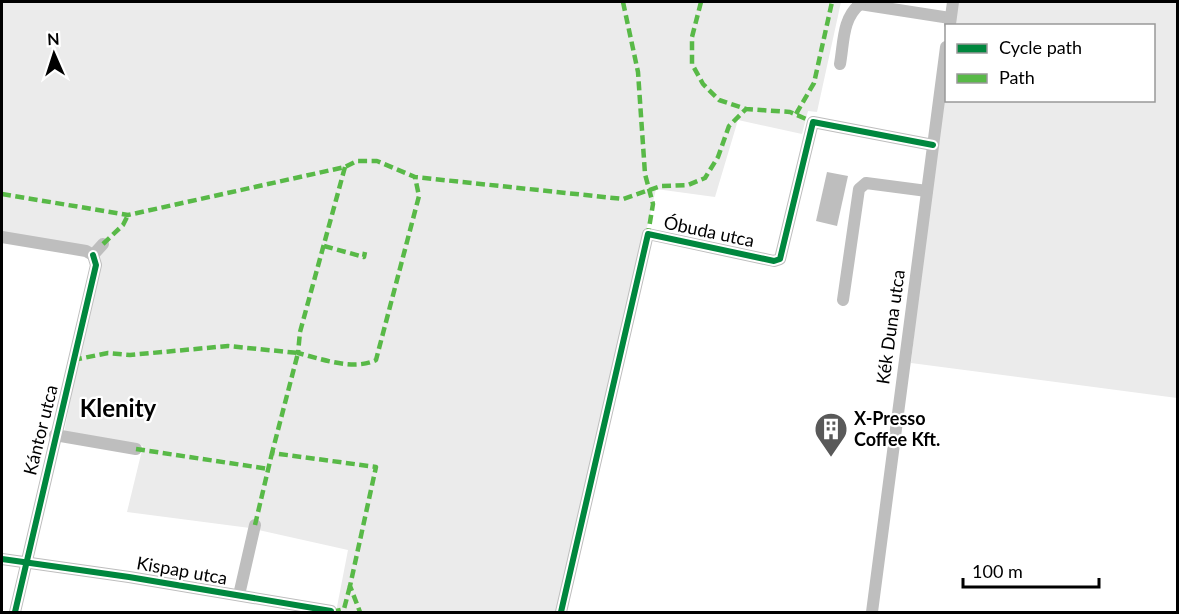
<svg xmlns="http://www.w3.org/2000/svg" width="1179" height="614" viewBox="0 0 1179 614" font-family="Lato,sans-serif">
  <style>
    .green { fill: #ebebeb; fill-rule: evenodd }
    .water { fill: #bebebe }
    .lines { fill: none; stroke-linecap: round; stroke-linejoin: round }
    .minor { stroke: #bebebe; stroke-width: 12 }
    .quiet { stroke: #58b947; stroke-width: 4.5; stroke-dasharray: 9 4.5; stroke-linecap: butt }
    .cycleway-casing { stroke: #fff; stroke-width: 10 }
    .cycleway { stroke: #00873e; stroke-width: 6 }
    .labels { text-anchor: middle; stroke-width: 4.5; stroke-linejoin: round; paint-order: stroke }
    .street-label { font-size: 18px; fill: #000; stroke: #fff }
    .poi-label { font-size: 18px; font-weight: bold; fill: #000; stroke: #fff; text-anchor: start }
    .district-label { font-size: 24px; font-weight: bold; fill: #000; stroke: #fff }
  </style>
  <rect width="100%" height="100%" fill="#fff"/>
  <!-- green -->
  <g class="green">
    <path d="M2,2H841L817,112L808,111L802,134L738,120L715,197L656,189L557,612H336L348,550L250,528L127,512L143,446L64,433L98,255L2,232Z"/>
    <path d="M949,2H1177V398L911,363ZM946,26H1154V100H946Z"/>
  </g>
  <!-- water -->
  <path class="water" d="M827,172L848,176L837,226L816,221Z"/>
  <g class="lines">
    <!-- minor -->
    <g class="minor">
      <path d="M858,2L860,4L950,18"/>
      <path d="M950,24L953,2"/>
      <path d="M840,64C844,42 842,19 860,4"/>
      <path d="M2,237L86,251L93,255"/>
      <path d="M93,255L103,244"/>
      <path d="M843,300L859,189L866,183L927,191"/>
      <path d="M55,435L136,449"/>
      <path d="M2,559L129,577L331,611"/>
      <path d="M239,595L255,525"/>
      <path d="M15,612L96,265L93,255"/>
      <path d="M561,612L648,234L774,261L780,259L813,122L933,145"/>
      <path d="M872,612L946,47"/>
    </g>
    <!-- quiet -->
    <g class="quiet">
      <path d="M623,2L638,72L645,174L653,204L648,234"/>
      <path d="M701,2L692,37V64L703,84L719,100L746,109L790,112L813,122"/>
      <path d="M796,114L814,83L832,2"/>
      <path d="M345,167L300,332L298,353C321,359 354,371 376,360L419,196L415,177"/>
      <path d="M2,194L128,215L345,167L357,161H377L415,177L623,199L661,186L688,185L705,178L718,157L729,126L746,109"/>
      <path d="M103,244L123,225L128,215"/>
      <path d="M324,246L364,257L365,252"/>
      <path d="M73,360L108,353L130,355L228,346L298,353L272,453"/>
      <path d="M136,449L269,469"/>
      <path d="M255,525L272,453L376,467L350,586L360,612"/>
      <path d="M332,612L344,609L350,586"/>
    </g>
    <!-- cycleway casing -->
    <g class="cycleway-casing">
      <g id="cycleway">
        <path d="M2,559L129,577L331,611"/>
        <path d="M15,612L96,265L93,255"/>
        <path d="M561,612L648,234L774,261L780,259L813,122L933,145"/>
      </g>
    </g>
    <!-- cycleway -->
    <use href="#cycleway" class="cycleway"/>
  </g>
  <!-- icons -->
  <defs>
    <g id="building-pin" transform="scale(1.725)"><path d="M0 17L-7.5 6A9.5 9.5 0 1 1 7.5 6Z" fill="#595959" stroke="#fff"/><path d="M-4-6H4V6H1V3H-1V6H-4ZM-2.5-4.3h1.7v1.8h-1.7ZM.8-4.3h1.7v1.8H.8ZM-2.5-1h1.7V.8h-1.7ZM.8-1h1.7V.8H.8Z" fill="#fff"/></g>
  </defs>
  <g fill-rule="evenodd">
    <use href="#building-pin" x="831" y="429"/>
  </g>
  <g class="labels">
    <!-- street labels -->
    <g class="street-label">
      <text transform="translate(709 232) rotate(12)" y="6">Óbuda utca</text>
      <text transform="translate(891 327) rotate(-82)" y="6">Kék Duna utca</text>
      <text transform="translate(41 430) rotate(-76)" y="6">Kántor utca</text>
      <text transform="translate(182 571) rotate(10)" y="6">Kispap utca</text>
    </g>
    <!-- poi labels -->
    <g class="poi-label">
      <text x="854" y="425">X-Presso<tspan x="854" dy="21">Coffee Kft.</tspan></text>
    </g>
    <!-- district labels -->
    <g class="district-label">
      <text x="118" y="417">Klenity</text>
    </g>
  </g>
  <!-- border -->
  <rect width="1179" height="614" fill="none" stroke="#000000" stroke-width="6"/>
  <!-- legend -->
  <rect x="945" y="24" width="210" height="78" fill="#ffffff" stroke="#999999" stroke-width="1.5"/>
  <rect x="957" y="44" width="30" height="9" fill="#00873e" stroke="#999999" stroke-width="1.5"/>
  <text x="999" y="54" font-size="18" fill="#000000">Cycle path</text>
  <rect x="957" y="74" width="30" height="9" fill="#58b947" stroke="#999999" stroke-width="1.5"/>
  <text x="999" y="84" font-size="18" fill="#000000">Path</text>
  <!-- north arrow -->
  <g transform="translate(54 54) rotate(357)" stroke="#ffffff" stroke-width="4.5" paint-order="stroke">
  <path d="M0-4.5L10 22L0 15L-10 22Z" fill="#000000"/>
  <text y="-9" font-size="16" font-weight="bold" text-anchor="middle" fill="#000000">N</text>
  </g>
  <!-- scale -->
  <path d="M963 578v9h136v-9" fill="none" stroke="#000000" stroke-width="3"/>
  <text x="972" y="578" font-size="18" fill="#000000" stroke="#ffffff" stroke-width="4.5" paint-order="stroke">100 m</text>
</svg>
